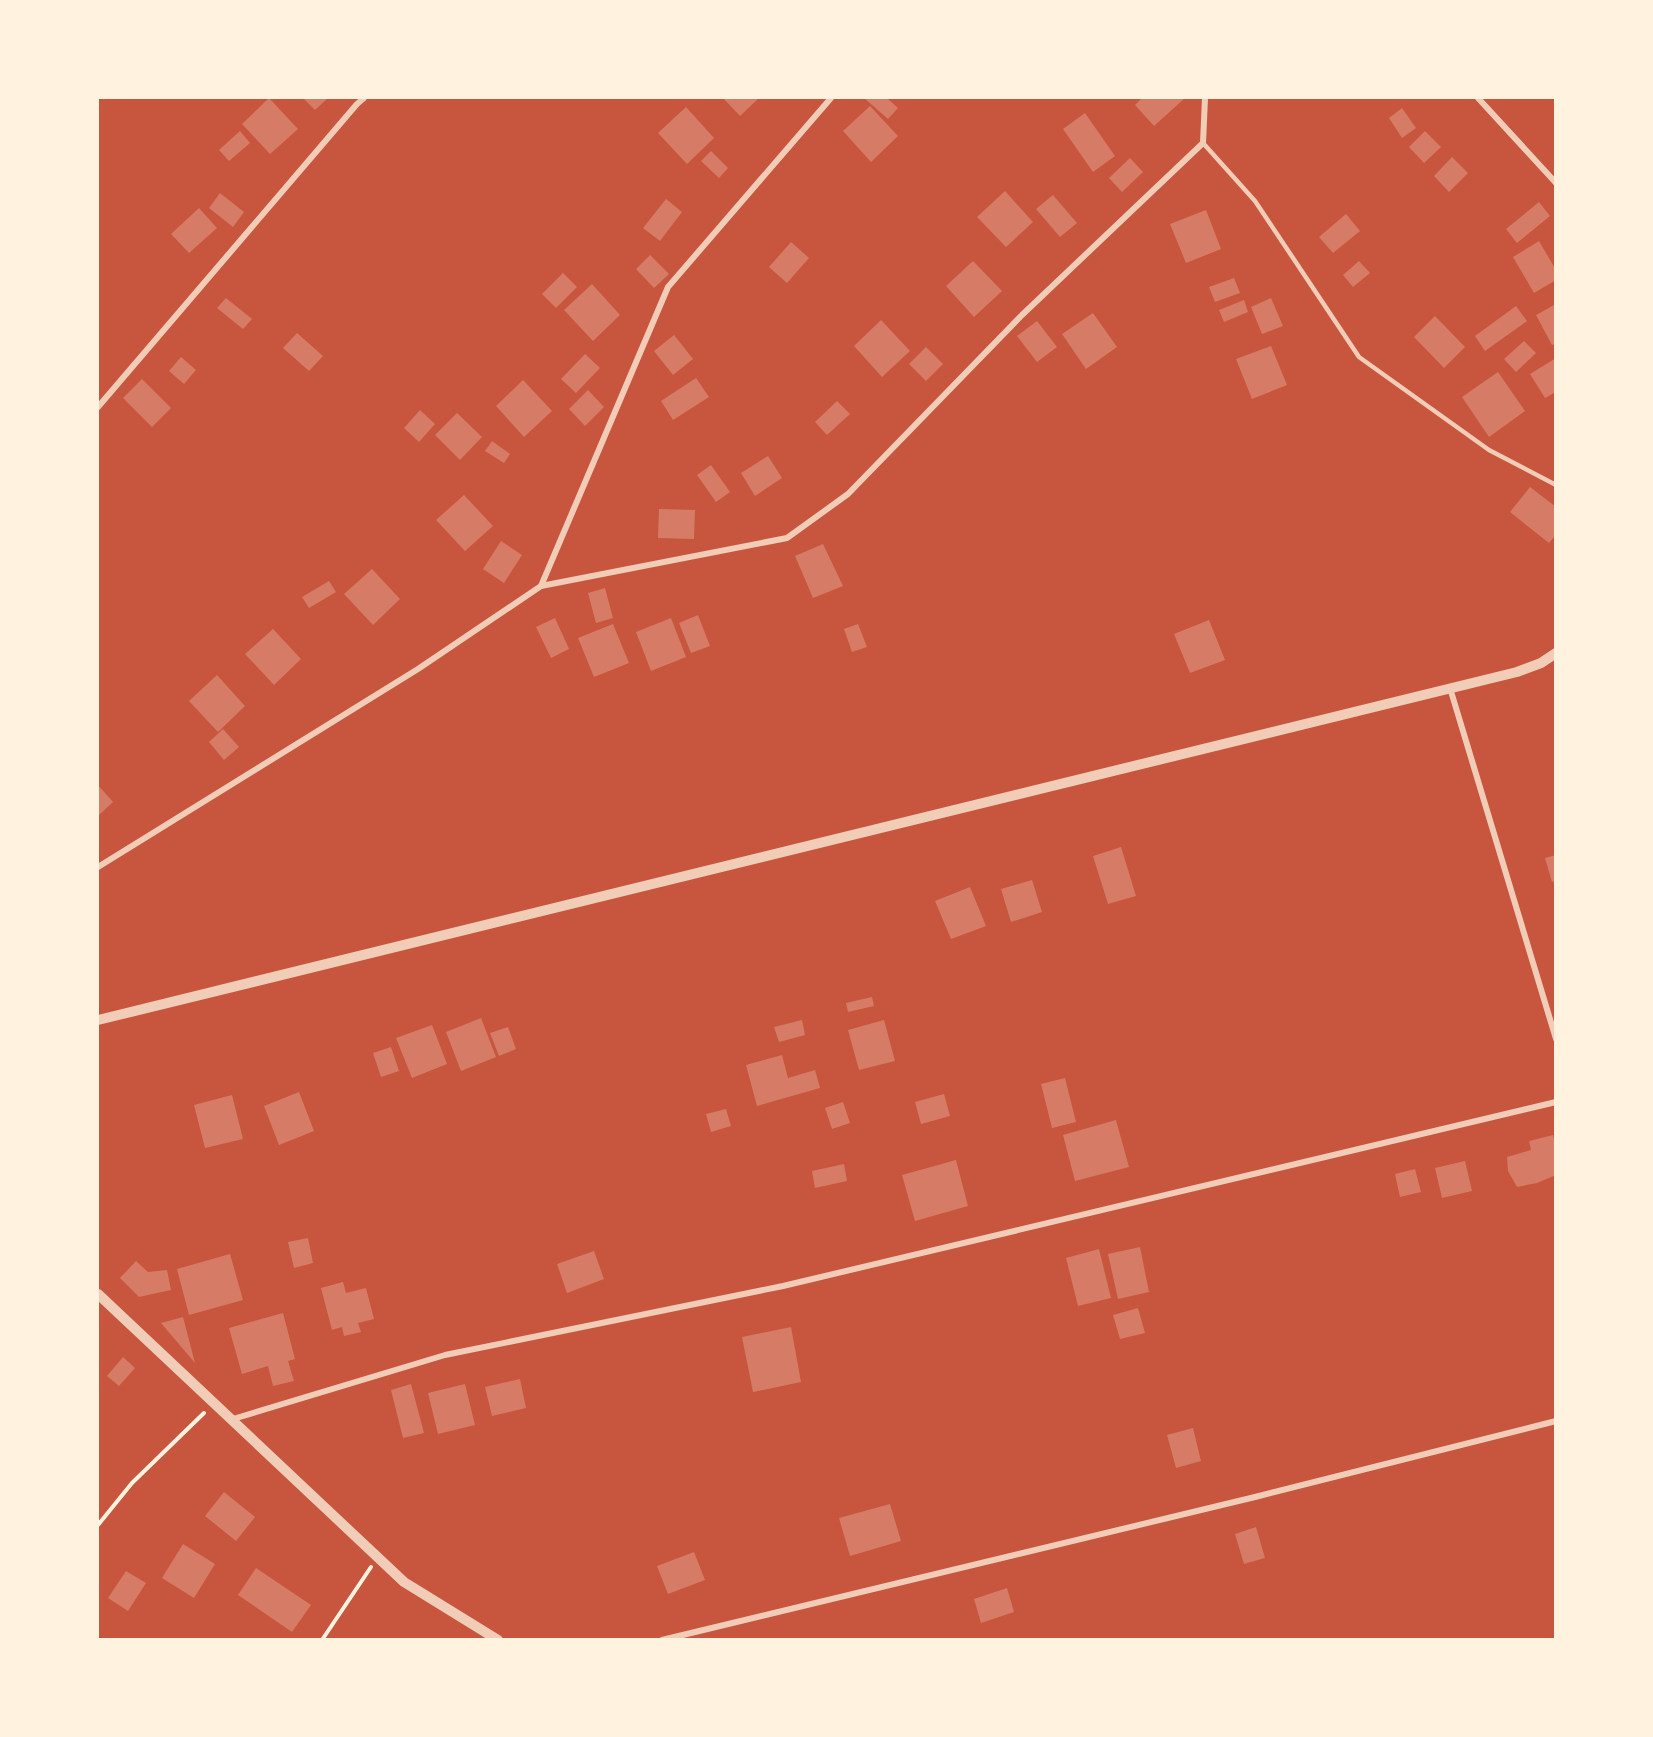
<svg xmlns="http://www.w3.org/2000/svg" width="1653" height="1737" viewBox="0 0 1653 1737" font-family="'DejaVu Sans',sans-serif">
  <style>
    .building { fill: #d67c66 }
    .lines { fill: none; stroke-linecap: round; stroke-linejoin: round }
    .path { stroke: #fff3e0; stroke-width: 4 }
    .service { stroke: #f1ccb7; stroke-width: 4.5 }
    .minor { stroke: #f1ccb7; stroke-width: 6 }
    .tertiary { stroke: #f1ccb7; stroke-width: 10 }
  </style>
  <rect width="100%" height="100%" fill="#c8553d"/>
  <!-- building -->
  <g class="building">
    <path d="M269,98L298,129L270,154L242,124Z"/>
    <path d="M303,98H328L315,110Z"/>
    <path d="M723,98H759L740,116Z"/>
    <path d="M864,98H887L898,108L888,119Z"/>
    <path d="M1142,98H1185L1154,126L1135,105Z"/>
    <path d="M870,106L898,136L871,162L843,131Z"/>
    <path d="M686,107L714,138L687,164L658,133Z"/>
    <path d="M1402,108L1416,128L1402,138L1389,118Z"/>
    <path d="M1085,113L1115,156L1093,172L1063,129Z"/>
    <path d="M240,131L250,143L229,161L219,150Z"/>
    <path d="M1425,131L1441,147L1424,163L1409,147Z"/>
    <path d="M711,151L728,168L719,178L701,161Z"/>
    <path d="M1452,157L1468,173L1449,192L1434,176Z"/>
    <path d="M1130,158L1143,172L1122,192L1109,178Z"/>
    <path d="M1005,191L1033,222L1006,247L977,217Z"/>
    <path d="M220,193L244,212L233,227L209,208Z"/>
    <path d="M1053,195L1077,223L1060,237L1036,209Z"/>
    <path d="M666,199L682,212L660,241L643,228Z"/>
    <path d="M1539,202L1550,216L1517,243L1506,229Z"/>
    <path d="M199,208L217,228L189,253L171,234Z"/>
    <path d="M1206,210L1221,249L1186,263L1170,224Z"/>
    <path d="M1346,214L1360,231L1333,253L1319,237Z"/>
    <path d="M1539,241L1556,270V280L1534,293L1513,257Z"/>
    <path d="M791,242L809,258L787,283L769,267Z"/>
    <path d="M650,255L669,274L654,288L636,269Z"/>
    <path d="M973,261L1002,291L974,317L946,286Z"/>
    <path d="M1359,261L1370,273L1353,287L1343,275Z"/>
    <path d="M563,273L577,287L556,308L542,294Z"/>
    <path d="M1234,278L1240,293L1215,302L1209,287Z"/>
    <path d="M592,284L620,315L593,341L564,310Z"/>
    <path d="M226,298L252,319L243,329L217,308Z"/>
    <path d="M1271,298L1283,326L1262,334L1251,307Z"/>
    <path d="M1244,300L1248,312L1224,322L1219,310Z"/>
    <path d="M1556,304V344L1552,345L1536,315Z"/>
    <path d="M1516,306L1527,321L1485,351L1475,336Z"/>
    <path d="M1093,313L1117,347L1086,369L1062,334Z"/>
    <path d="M1435,316L1465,347L1444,368L1414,337Z"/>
    <path d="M881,320L910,351L882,377L854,346Z"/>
    <path d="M1037,321L1057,347L1037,362L1017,336Z"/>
    <path d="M297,333L323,356L309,371L283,348Z"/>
    <path d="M674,335L693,359L673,375L654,351Z"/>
    <path d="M1524,341L1536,353L1516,372L1504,359Z"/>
    <path d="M1271,346L1287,385L1252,399L1236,359Z"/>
    <path d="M926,347L943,364L926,381L909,364Z"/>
    <path d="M585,354L600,368L576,393L561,379Z"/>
    <path d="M181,357L196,370L184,384L169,371Z"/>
    <path d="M1556,358V392L1545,398L1530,374Z"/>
    <path d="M1498,372L1525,411L1489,437L1462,397Z"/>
    <path d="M696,378L709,397L673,420L661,401Z"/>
    <path d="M142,379L171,408L152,427L123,398Z"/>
    <path d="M523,380L552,411L524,437L496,406Z"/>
    <path d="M588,390L604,407L585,426L569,409Z"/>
    <path d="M837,401L850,414L827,435L815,422Z"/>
    <path d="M420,410L435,424L419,442L404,428Z"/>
    <path d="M457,413L482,437L460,460L435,435Z"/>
    <path d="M492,441L510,454L504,463L485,451Z"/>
    <path d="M768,456L782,478L755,496L741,473Z"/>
    <path d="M711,465L730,492L716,502L697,475Z"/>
    <path d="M1530,487L1556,507V535L1549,543L1510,512Z"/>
    <path d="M464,495L493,526L465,551L436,520Z"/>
    <path d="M659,509L695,510L694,539L658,538Z"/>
    <path d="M501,541L522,555L504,583L483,569Z"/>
    <path d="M823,544L843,586L813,598L795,556Z"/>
    <path d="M372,569L400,599L373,625L344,594Z"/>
    <path d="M329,581L336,592L309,608L302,597Z"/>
    <path d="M605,588L613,618L596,623L588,593Z"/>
    <path d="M698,615L710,646L691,653L679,623Z"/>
    <path d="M555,618L569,649L551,658L536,627Z"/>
    <path d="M671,618L686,657L651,671L636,632Z"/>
    <path d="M1209,620L1225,660L1190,673L1174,634Z"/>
    <path d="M613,624L629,663L594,677L578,638Z"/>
    <path d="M858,624L867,647L852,652L844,629Z"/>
    <path d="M273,629L301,659L274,685L245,654Z"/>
    <path d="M217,675L245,706L218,732L189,701Z"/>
    <path d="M223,729L239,747L224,760L209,742Z"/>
    <path d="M98,785L113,802L98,816Z"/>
    <path d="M1121,847L1136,896L1108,904L1093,856Z"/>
    <path d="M1556,855V881L1552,882L1545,858Z"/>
    <path d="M1032,880L1042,912L1011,922L1001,889Z"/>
    <path d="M970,887L986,926L951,939L935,901Z"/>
    <path d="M872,997L874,1006L848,1012L846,1003Z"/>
    <path d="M481,1018L496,1057L461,1071L446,1032Z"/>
    <path d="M802,1020L805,1035L779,1042L774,1027Z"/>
    <path d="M884,1020L895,1061L859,1070L848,1030Z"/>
    <path d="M432,1025L447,1064L412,1078L396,1038Z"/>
    <path d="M508,1027L516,1049L499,1056L490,1033Z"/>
    <path d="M391,1047L399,1071L381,1077L373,1053Z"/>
    <path d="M782,1055L788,1078L815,1070L820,1088L757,1106L746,1065Z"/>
    <path d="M1065,1078L1076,1122L1052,1128L1041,1084Z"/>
    <path d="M299,1092L314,1131L279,1145L264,1106Z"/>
    <path d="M944,1094L950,1116L921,1124L915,1102Z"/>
    <path d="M232,1095L243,1139L205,1148L194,1105Z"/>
    <path d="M843,1102L850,1123L832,1129L825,1108Z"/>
    <path d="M726,1109L731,1126L711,1132L706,1114Z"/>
    <path d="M1116,1120L1129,1167L1075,1181L1063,1135Z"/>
    <path d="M1553,1135L1556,1146V1175L1537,1183L1517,1187L1508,1171L1507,1157L1531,1150L1529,1141Z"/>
    <path d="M956,1160L968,1206L915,1221L902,1175Z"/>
    <path d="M1465,1161L1472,1191L1442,1198L1435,1168Z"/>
    <path d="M844,1164L847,1181L815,1188L812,1171Z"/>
    <path d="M1415,1169L1421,1192L1400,1197L1395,1174Z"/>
    <path d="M308,1238L313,1263L294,1268L288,1242Z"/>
    <path d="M1140,1247L1149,1292L1118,1299L1108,1254Z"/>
    <path d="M1099,1249L1111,1298L1078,1306L1066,1258Z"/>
    <path d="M594,1251L604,1279L567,1293L557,1264Z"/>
    <path d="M230,1254L243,1300L189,1315L177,1269Z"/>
    <path d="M136,1261L148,1272L167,1270L171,1290L139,1297L120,1278Z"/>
    <path d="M343,1282L346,1293L366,1288L374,1319L358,1323L361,1332L344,1336L342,1327L332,1330L321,1288Z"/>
    <path d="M1138,1308L1145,1333L1120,1339L1113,1315Z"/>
    <path d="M283,1313L295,1359L288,1361L294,1381L273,1386L268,1366L242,1374L229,1328Z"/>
    <path d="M183,1317L195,1363L161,1323Z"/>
    <path d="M791,1327L801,1382L753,1392L742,1337Z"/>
    <path d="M123,1357L135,1368L119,1386L107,1376Z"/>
    <path d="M520,1379L526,1408L492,1416L485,1387Z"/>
    <path d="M411,1384L424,1433L403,1438L391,1390Z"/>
    <path d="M465,1384L475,1425L438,1434L428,1393Z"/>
    <path d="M1193,1428L1201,1461L1176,1468L1167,1435Z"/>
    <path d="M224,1492L255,1517L236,1541L205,1516Z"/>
    <path d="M890,1504L901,1541L850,1556L839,1518Z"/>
    <path d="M1256,1527L1265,1558L1244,1564L1235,1534Z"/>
    <path d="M183,1544L215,1564L194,1598L162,1578Z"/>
    <path d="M694,1552L705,1580L668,1594L657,1566Z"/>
    <path d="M256,1568L311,1605L292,1632L238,1595Z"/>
    <path d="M126,1571L146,1583L128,1611L108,1598Z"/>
    <path d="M1007,1588L1014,1612L981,1623L974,1599Z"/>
  </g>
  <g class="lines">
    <!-- path -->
    <g class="path">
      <path d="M98,1525L132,1483L204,1413"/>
      <path d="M322,1640L371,1567"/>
    </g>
    <!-- service -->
    <path class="service" d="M1203,143L1255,201L1359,357L1489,450L1556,485"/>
    <!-- minor -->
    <g class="minor">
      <path d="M1478,98L1556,183"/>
      <path d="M98,407L357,104L364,98"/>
      <path d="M541,586L787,538L848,494L1022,315L1203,143L1205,98"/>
      <path d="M1450,688L1556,1039"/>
      <path d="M98,867L418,669L541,586L668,287L831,98"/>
      <path d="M233,1419L445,1355L783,1286L1556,1102"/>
      <path d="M662,1640L1255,1497L1556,1421"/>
    </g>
    <!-- tertiary -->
    <g class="tertiary">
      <path d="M98,1020L1517,672L1541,663L1556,653"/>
      <path d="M98,1294L404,1582L498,1640"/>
    </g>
  </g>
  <!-- border -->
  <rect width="1653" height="1737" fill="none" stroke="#fff3e0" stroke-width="198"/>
</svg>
